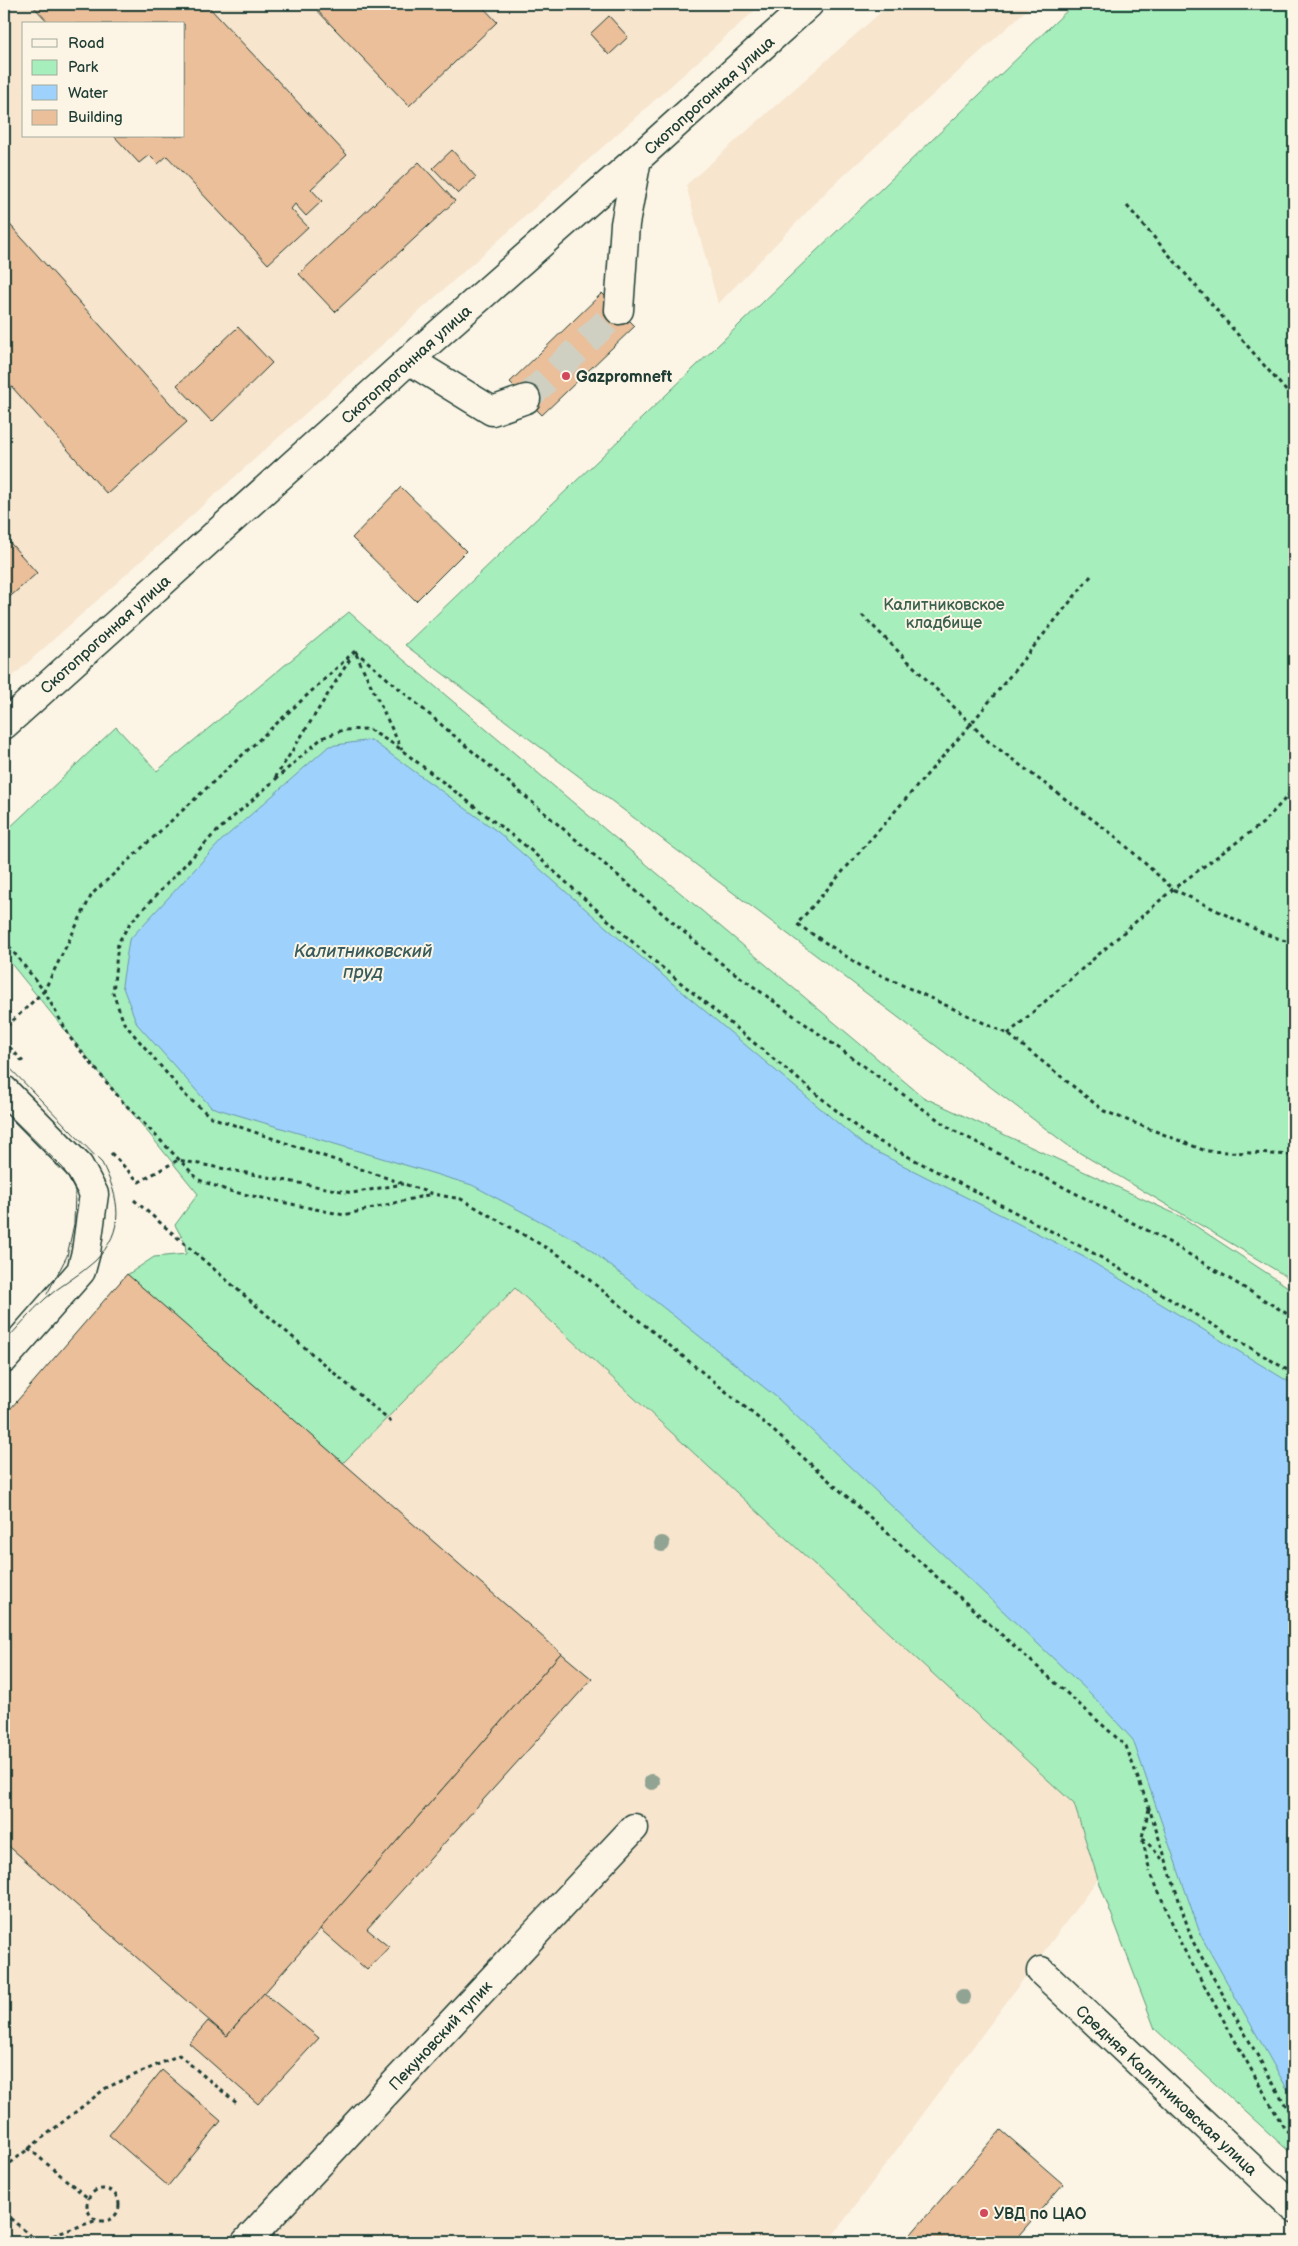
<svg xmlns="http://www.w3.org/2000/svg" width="1298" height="2246" viewBox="0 0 1298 2246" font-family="'Balsamiq Sans',sans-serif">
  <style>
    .built { fill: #f7e5ce; fill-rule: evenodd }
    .green { fill: #a6eebb; stroke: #629678 }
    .water { fill: #9ed2fc; stroke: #6b96ac }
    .building { fill: #eabf9a; stroke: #1f3d34 }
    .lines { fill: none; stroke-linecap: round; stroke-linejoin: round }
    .minor-tunnel { stroke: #d0d0c2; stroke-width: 28; stroke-dasharray: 28 14; stroke-linecap: butt }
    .minor-casing { stroke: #1f3d34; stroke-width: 31 }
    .path { stroke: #1f3d34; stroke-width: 3; stroke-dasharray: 4 4; stroke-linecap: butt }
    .minor { stroke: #fcf5e5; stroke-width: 28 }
    .tram { stroke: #1f3d34; stroke-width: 1 }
    .tree { fill: #91a392 }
    .poi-dot { fill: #d1495b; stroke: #fcf5e5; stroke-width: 2 }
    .labels { text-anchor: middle; stroke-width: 4; stroke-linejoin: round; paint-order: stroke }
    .street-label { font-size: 16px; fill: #1f3d34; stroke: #fcf5e5 }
    .poi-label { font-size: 16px; font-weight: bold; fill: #1f3d34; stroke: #fcf5e5; text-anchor: start }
    .park-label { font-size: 16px; fill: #3a604f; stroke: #fcf5e5 }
    .water-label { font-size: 18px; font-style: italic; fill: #385b5c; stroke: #fcf5e5 }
  </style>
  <rect width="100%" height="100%" fill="#fcf5e5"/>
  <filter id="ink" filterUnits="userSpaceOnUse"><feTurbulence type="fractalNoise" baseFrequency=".02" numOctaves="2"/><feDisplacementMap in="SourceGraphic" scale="10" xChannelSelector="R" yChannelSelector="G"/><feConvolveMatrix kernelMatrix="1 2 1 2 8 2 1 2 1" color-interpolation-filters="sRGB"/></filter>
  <g filter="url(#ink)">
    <!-- built -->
    <g class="built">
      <path d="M4,4H762L4,684ZM24,24H184V136H24Z"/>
      <path d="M890,4H1033L829,189L718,304L686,185Z"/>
      <path d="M175,1225L515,1288L1074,1804L1098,1879L828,2242H4V1416L127,1274L154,1257L186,1254L185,1243Z"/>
    </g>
    <!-- green -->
    <g class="green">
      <path d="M1074,4H1294V1281L1070,1147L405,645Z"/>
      <path d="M349,612L386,645L923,1097L1182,1217L1294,1291V2156L1155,2029L1098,1879L1074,1804L515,1288L343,1463L127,1275L154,1257L186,1254L185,1243L175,1225L198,1194L4,955V833L116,727L157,771Z"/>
    </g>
    <!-- water -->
    <path class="water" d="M371,740L498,832L615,935L865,1146L1084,1257L1294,1385V2101L1201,1936L1133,1740L1091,1694L775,1396L583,1244L472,1185L211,1107L137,1024L122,985L129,940L222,840L329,746Z"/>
    <!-- building -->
    <g class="building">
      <path d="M31,4H206L347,155L311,189L322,201L306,216L295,204L291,209L308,227L268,264L167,156L158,164L149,155L139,163L114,136H184V24H50Z"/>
      <path d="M311,4H480L497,22L409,106Z"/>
      <path d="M609,16L628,37L609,55L590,34Z"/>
      <path d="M452,150L476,177L458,194L433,168Z"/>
      <path d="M419,162L455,201L335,312L299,274Z"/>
      <path d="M4,218L187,422L107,494L4,378Z"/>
      <path d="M602,293L635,326L542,415L510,382Z"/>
      <path d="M238,327L272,363L212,422L177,385Z"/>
      <path d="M401,487L466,551L416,601L352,538Z"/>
      <path d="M4,536L37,573L4,602Z"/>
      <path d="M127,1274L561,1653L227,2036L4,1842V1416Z"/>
      <path d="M561,1653L592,1679L367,1929L389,1947L367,1970L320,1929Z"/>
      <path d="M264,1993L319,2038L258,2104L189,2043L208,2021L227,2036Z"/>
      <path d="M162,2070L221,2121L168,2186L109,2135Z"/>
      <path d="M1001,2130L1063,2184L1013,2242H904Z"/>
    </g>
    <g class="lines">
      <!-- minor-tunnel -->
      <path class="minor-tunnel" d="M526,399L619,310"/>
      <!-- minor casing -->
      <g class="minor-casing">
        <g id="minor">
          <path d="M619,310L625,224L637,159"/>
          <path d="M409,360L492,411L526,399"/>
          <path d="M4,725L409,360L637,159L809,4"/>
          <path d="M4,1090L79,1166L94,1194L86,1252L81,1271L4,1359"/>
          <path d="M1041,1971L1294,2208"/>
          <path d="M246,2242L634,1828"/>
        </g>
      </g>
      <!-- path -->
      <g class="path">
        <path d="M1127,206L1294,400"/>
        <path d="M1091,576L971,724L797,924L861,966L1008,1034L1104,1111L1206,1151L1294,1155"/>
        <path d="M862,615L988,741L1116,837L1173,889L1263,933L1294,944"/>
        <path d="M355,651L718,961L951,1129L1162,1238L1294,1318"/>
        <path d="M355,651L92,894L44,991L71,1039L122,1101L199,1180L229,1191L344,1215L432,1194"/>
        <path d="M356,654L402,750"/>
        <path d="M275,778L352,656"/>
        <path d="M4,940L44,991L4,1029"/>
        <path d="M1008,1034L1173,889L1263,823L1294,789"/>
        <path d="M4,1041L25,1064"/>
        <path d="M111,1153L139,1182L178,1160L352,1193L403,1184"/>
        <path d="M134,1200L392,1423"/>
        <path d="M1294,1374L1095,1254L865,1134L647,955L527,847L395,745L368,729L343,730L322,738L213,835L130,923L118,943L113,993L124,1023L186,1096L211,1117L433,1194L461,1199L559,1255L768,1426L1126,1746L1149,1808L1192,1940L1294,2120"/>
        <path d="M1149,1809L1142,1837L1150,1872"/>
        <path d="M1143,1838L1164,1861"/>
        <path d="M1152,1876L1182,1946L1284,2128L1294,2137"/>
        <path d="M28,2148L89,2199"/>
        <path d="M4,2168L106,2088L179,2055L239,2105"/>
        <circle cx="103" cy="2205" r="16"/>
        <path d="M4,2213L38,2242"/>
        <path d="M38,2241L97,2220"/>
      </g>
      <!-- minor -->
      <use href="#minor" class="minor"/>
      <!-- tram -->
      <g class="tram">
        <path d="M4,1062L102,1163C120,1199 126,1230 95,1261C80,1275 61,1285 46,1298C31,1311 18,1328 4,1342"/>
        <path d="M4,1110L63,1168L75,1191L74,1224L67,1256L47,1294"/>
      </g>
    </g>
    <!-- trees -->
    <g class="tree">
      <circle cx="662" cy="1544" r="8"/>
      <circle cx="652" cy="1782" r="8"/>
      <circle cx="963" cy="1997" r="8"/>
    </g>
  </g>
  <!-- markers -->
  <g class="poi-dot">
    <circle cx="566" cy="376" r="5"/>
    <circle cx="984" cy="2213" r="5"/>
  </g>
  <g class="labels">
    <!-- street labels -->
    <g class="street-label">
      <text transform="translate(709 95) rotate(-42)" y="6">Скотопрогонная улица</text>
      <text transform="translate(406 364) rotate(-42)" y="6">Скотопрогонная улица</text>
      <text transform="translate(105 634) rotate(-42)" y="6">Скотопрогонная улица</text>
      <text transform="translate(440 2035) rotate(-47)" y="6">Пекуновский тупик</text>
      <text transform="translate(1167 2090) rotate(43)" y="6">Средняя Калитниковская улица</text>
    </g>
    <!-- poi labels -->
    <g class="poi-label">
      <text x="576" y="382">Gazpromneft</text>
      <text x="994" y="2219">УВД по ЦАО</text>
    </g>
    <!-- park labels -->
    <g class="park-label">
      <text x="944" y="610">Калитниковское<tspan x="944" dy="18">кладбище</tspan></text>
    </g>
    <!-- water labels -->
    <g class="water-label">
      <text x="363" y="957">Калитниковский<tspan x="363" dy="21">пруд</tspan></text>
    </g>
  </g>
  <!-- margin -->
  <rect width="1298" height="2246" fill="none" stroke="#fcf5e5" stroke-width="20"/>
  <rect x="10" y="10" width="1278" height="2226" fill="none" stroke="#1f3d34" stroke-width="2" filter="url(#ink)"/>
  <!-- legend -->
  <rect x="22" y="22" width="162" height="115" fill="#fcf5e5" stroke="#a4ab9e"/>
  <rect x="32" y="39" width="25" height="8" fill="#fcf5e5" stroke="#a4ab9e"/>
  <text x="68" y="48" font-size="15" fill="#1f3d34">Road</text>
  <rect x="32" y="60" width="25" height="15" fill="#a6eebb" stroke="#a4ab9e"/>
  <text x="68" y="72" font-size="15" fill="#1f3d34">Park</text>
  <rect x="32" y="85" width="25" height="15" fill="#9ed2fc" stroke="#a4ab9e"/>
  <text x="68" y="98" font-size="15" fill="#1f3d34">Water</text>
  <rect x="32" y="110" width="25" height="15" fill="#eabf9a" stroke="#a4ab9e"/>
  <text x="68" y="122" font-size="15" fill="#1f3d34">Building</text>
</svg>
